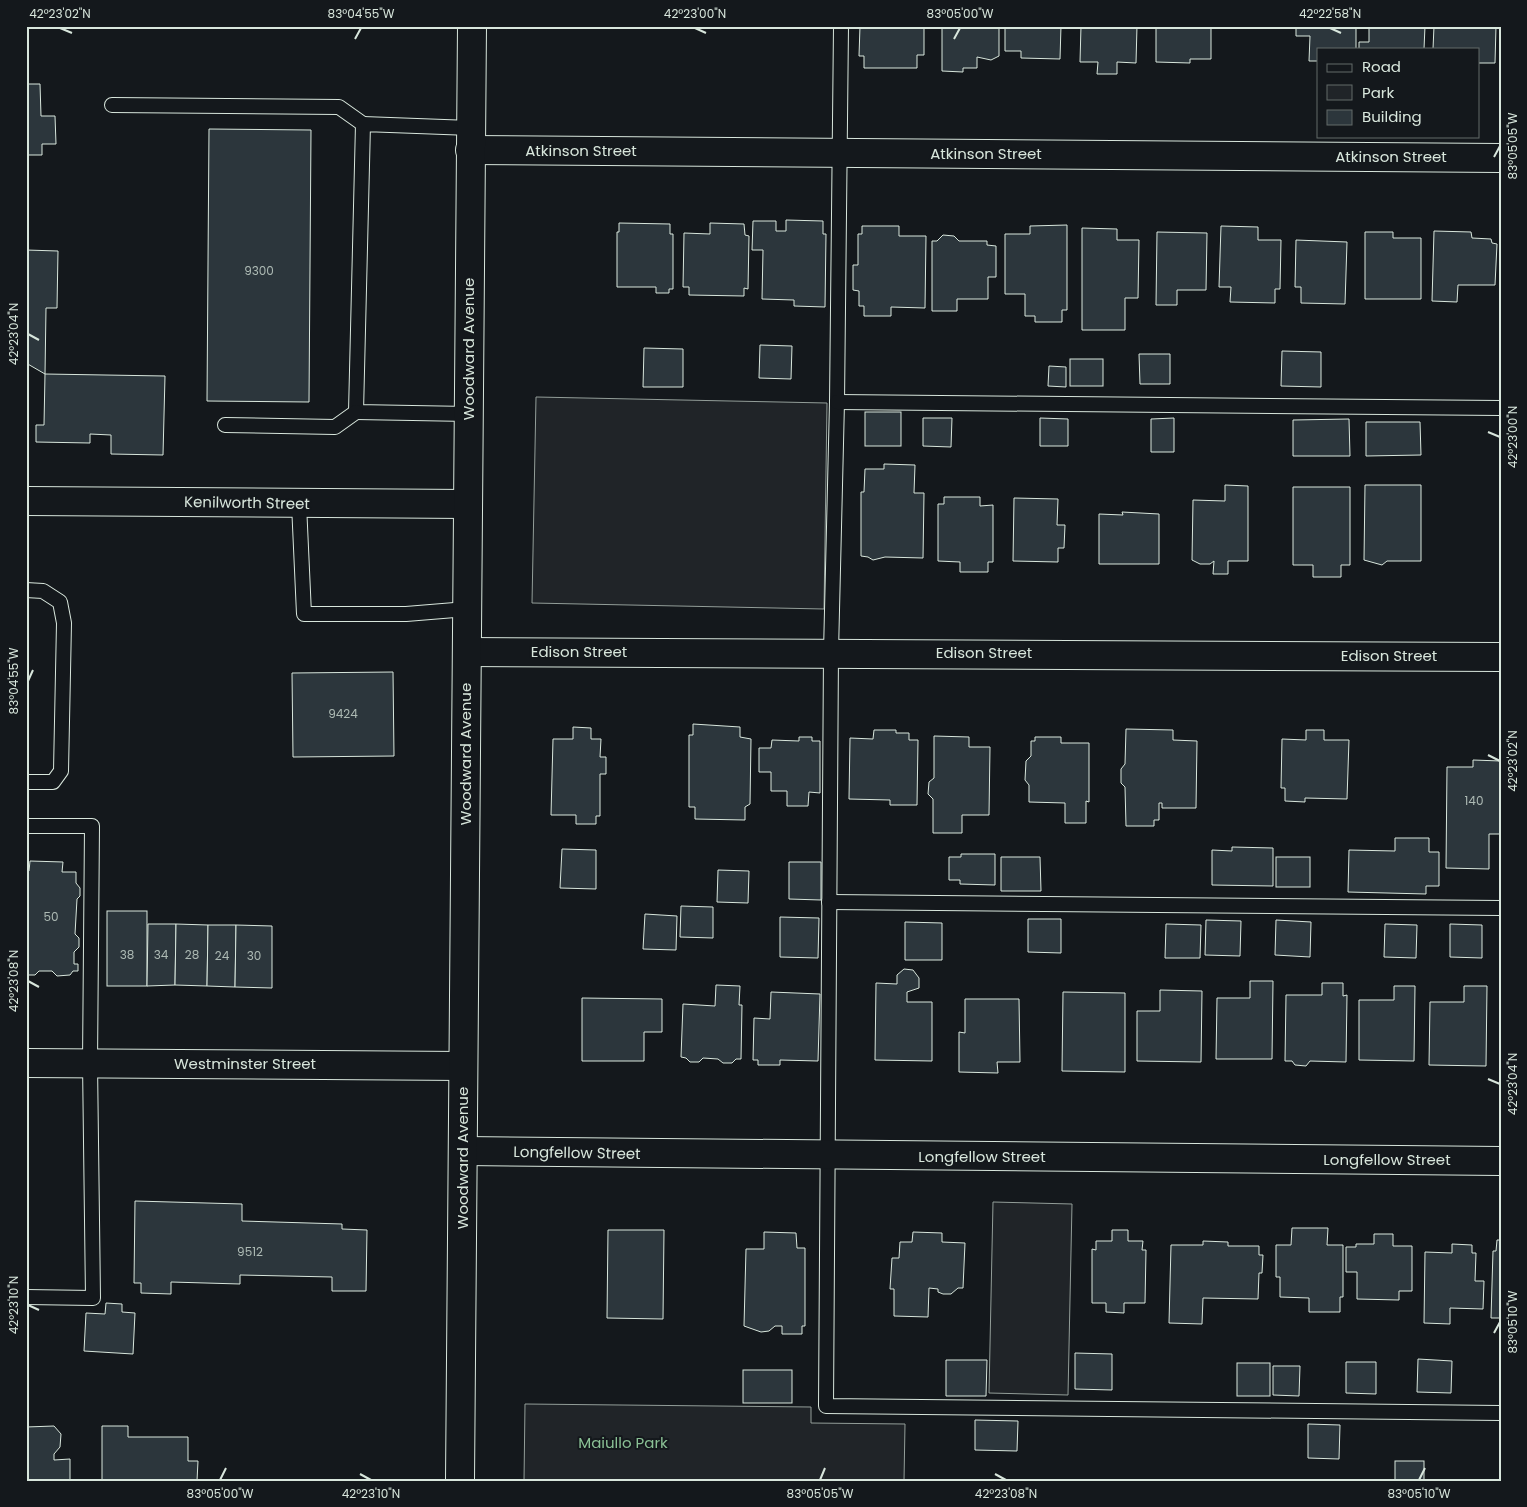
<svg xmlns="http://www.w3.org/2000/svg" width="1527" height="1507" viewBox="0 0 1527 1507" font-family="Poppins,sans-serif">
  <style>
    .green { fill: #202428; stroke: #939e99 }
    .building { fill: #2c363c; stroke: #d8e6dc }
    .lines { fill: none; stroke-linecap: round; stroke-linejoin: round }
    .lane-casing { stroke: #d8e6dc; stroke-width: 16 }
    .street-casing { stroke: #d8e6dc; stroke-width: 30 }
    .primary-casing { stroke: #d8e6dc; stroke-width: 30 }
    .lane { stroke: #14181c; stroke-width: 14 }
    .street { stroke: #14181c; stroke-width: 28 }
    .primary { stroke: #14181c; stroke-width: 28 }
    .ticks { fill: none; stroke: #d8e6dc; stroke-width: 2 }
    .labels { text-anchor: middle; stroke-width: 4; stroke-linejoin: round; paint-order: stroke }
    .number-label { font-size: 12px; fill: #adbab4 }
    .street-label { font-size: 15px; fill: #d8e6dc; stroke: #14181c }
    .park-label { font-size: 15px; fill: #8ac095; stroke: #14181c }
    .neatline { fill: none; stroke: #d8e6dc; stroke-width: 2 }
    .ticks-label { font-size: 12px; text-anchor: middle; fill: #d8e6dc }
  </style>
  <rect width="100%" height="100%" fill="#14181c"/>
  <!-- green -->
  <g class="green">
    <path d="M536,397L827,403L824,609L532,603Z"/>
    <path d="M993,1202L1072,1204L1068,1395L989,1393Z"/>
    <path d="M525,1404L811,1407V1423L905,1424L904,1481H524Z"/>
  </g>
  <!-- building -->
  <g class="building">
    <path d="M860,26H924V55H917V68H864V56H859Z"/>
    <path d="M942,26H999V56L991,60L977,57V68H963V72L942,71Z"/>
    <path d="M1005,26H1061L1060,59L1021,58V51H1005Z"/>
    <path d="M1081,26H1137L1136,63L1117,62V74H1097L1098,62H1080Z"/>
    <path d="M1156,26H1211V59H1190V63L1156,62Z"/>
    <path d="M1296,26H1356V49H1318V61H1309L1310,36H1296Z"/>
    <path d="M1369,26H1425L1424,49H1359V42H1369Z"/>
    <path d="M1434,26H1496L1495,63H1478V49H1433Z"/>
    <path d="M26,84H40L41,116H55L56,144H42V155H26Z"/>
    <path d="M209,129L311,130L309,402L207,401Z"/>
    <path d="M786,220L823,221V234H826L825,307L794,306V300L762,299L763,250H752L753,221H776V231H786Z"/>
    <path d="M619,223L670,224V234H673V289H669V293H656V287H617V232H619Z"/>
    <path d="M710,223L744,224L745,235L749,236L748,289L744,288V296L689,295V287H683L684,233L710,234Z"/>
    <path d="M1067,225V310H1062V322H1035V316H1025V294H1005V234H1030V226Z"/>
    <path d="M862,226H899V236H926L925,308L891,307V316H864V306H859V291L853,290V265H858V234H862Z"/>
    <path d="M1221,226L1258,227V240H1281L1280,289H1275V303L1230,302L1231,287H1219Z"/>
    <path d="M1082,228L1117,229V240H1139L1138,298H1125V330H1082Z"/>
    <path d="M1434,231L1471,232L1472,238L1491,239L1492,243L1497,244L1495,285H1458L1457,302L1432,301Z"/>
    <path d="M1157,232L1207,233L1206,290H1177V305H1156Z"/>
    <path d="M1365,232H1393V238H1421V299H1365Z"/>
    <path d="M943,235L954,236L959,241H987V245L996,246V277H988V299H957V311H932V241H937Z"/>
    <path d="M1296,240L1347,242L1345,304L1301,303V287H1295Z"/>
    <path d="M26,250L58,251L57,308H46L45,374L26,363Z"/>
    <path d="M760,345L792,346L791,379L759,378Z"/>
    <path d="M644,348L683,349V387H643Z"/>
    <path d="M1282,351L1321,352V387L1281,386Z"/>
    <path d="M1139,354H1170V384H1140Z"/>
    <rect x="1070" y="359" width="33" height="27"/>
    <path d="M1049,366L1066,367V387L1048,386Z"/>
    <path d="M45,374L165,376L163,455L111,454V435L90,434V443L36,442V425H44Z"/>
    <rect x="865" y="412" width="36" height="34"/>
    <path d="M923,418H952L951,447L923,446Z"/>
    <path d="M1040,418L1068,419V446H1040Z"/>
    <path d="M1174,418V452H1151V419Z"/>
    <path d="M1349,419L1350,456H1293V420Z"/>
    <path d="M1366,422H1420L1421,455L1366,456Z"/>
    <path d="M884,464L915,465L914,493H924L923,558L885,557L873,560L868,557L861,556V492H864L865,469H884Z"/>
    <path d="M1225,485L1248,486V561H1228V574H1213L1214,561L1210,564H1200L1192,560L1193,500L1225,501Z"/>
    <path d="M1365,485H1421V561H1387L1382,565L1364,560Z"/>
    <path d="M1293,487H1350V565H1341V577H1313V565H1293Z"/>
    <path d="M944,497H980V506L993,505V562H988V572H960V562L938,561V504H944Z"/>
    <path d="M1014,498L1058,499L1057,525H1065L1064,548H1058V562L1013,561Z"/>
    <path d="M1122,512L1159,514V564H1099V514L1123,515Z"/>
    <path d="M393,672L394,756L293,757L292,673Z"/>
    <path d="M693,724L740,727V737L751,739L750,804L745,807V820L695,819V807H689V735H693Z"/>
    <path d="M573,727L591,728V739H601L600,757H606V774H600V816H596V824H576V815H551L553,739H573Z"/>
    <path d="M1126,729L1173,730V740L1197,741L1196,808H1162V803H1159V820H1154V826H1126L1125,787L1121,783V769L1125,764Z"/>
    <path d="M874,730H896V733H909V740H918L917,805H890V800L849,799L850,738L873,739Z"/>
    <path d="M1306,730H1324V740H1349L1347,799L1305,798V802L1285,801V788H1281L1282,739L1306,740Z"/>
    <path d="M934,736L969,737V747H990L989,815H962V833H933V799L928,794L929,782L934,778Z"/>
    <path d="M799,737H812V741H820V793L809,792L808,806H787V791H771V772H759V748H771L772,740L799,741Z"/>
    <path d="M1035,737H1061V743H1089V802L1086,801V823H1065V803L1029,802V785L1025,780L1026,761L1031,756V741H1035Z"/>
    <path d="M1473,760L1501,761V834H1489V869L1446,868L1447,767H1473Z"/>
    <path d="M1395,838H1429V852H1439V886H1426V894L1348,892L1349,850L1395,851Z"/>
    <path d="M1232,847L1273,848V886L1212,885V850L1232,851Z"/>
    <path d="M562,849L596,850V889L560,888Z"/>
    <path d="M961,854H995V885L960,884V880H949V857H961Z"/>
    <path d="M1001,857H1040L1041,891H1001Z"/>
    <rect x="1276" y="857" width="34" height="30"/>
    <path d="M30,861L63,862L62,872H76V883L80,888V896L77,899L75,934L79,938V947L74,952V964H78V971H73L70,975L57,976L52,971H39L35,975H26V871H29Z"/>
    <path d="M789,862H821V900L789,899Z"/>
    <path d="M718,870L749,871L748,903L717,902Z"/>
    <path d="M681,906L713,907V938L680,937Z"/>
    <rect x="107" y="911" width="40" height="75"/>
    <path d="M645,914L677,916L676,950L643,949Z"/>
    <path d="M780,917L819,918L818,958L780,957Z"/>
    <path d="M1028,919H1061V953L1028,952Z"/>
    <path d="M1206,920L1241,921L1240,956L1205,955Z"/>
    <path d="M1276,920L1311,922L1310,957L1275,955Z"/>
    <path d="M905,922L942,923V960H905Z"/>
    <path d="M148,924H176L175,985L147,986Z"/>
    <path d="M176,924L208,925L207,986L175,985Z"/>
    <path d="M1166,924L1201,925L1200,958H1165Z"/>
    <path d="M1385,924L1417,925L1416,958L1384,957Z"/>
    <path d="M1450,924L1482,925V958L1450,957Z"/>
    <path d="M208,925H236L235,987L207,986Z"/>
    <path d="M236,925L272,926V988L235,987Z"/>
    <path d="M904,969L913,970L919,978V988L907,992V1002H932V1061L875,1060L876,983L897,984V975Z"/>
    <path d="M1250,981H1273L1272,1059H1216L1217,998H1250Z"/>
    <path d="M1322,983H1343V996L1347,995L1346,1062L1310,1061L1306,1066L1295,1065L1292,1061H1285L1286,995H1322Z"/>
    <path d="M716,985L740,986L739,1005H742L741,1059H736L732,1063H723L718,1059L703,1058L699,1062H690L686,1058L681,1057L683,1004L715,1006Z"/>
    <path d="M1394,986H1415L1414,1061L1359,1060V1000H1394Z"/>
    <path d="M1464,986H1487L1486,1066L1429,1065L1430,1002H1464Z"/>
    <path d="M1160,990L1202,991L1201,1062L1137,1061V1011H1160Z"/>
    <path d="M771,992L820,994L818,1061L780,1060V1065H758V1060H753L754,1018L770,1019Z"/>
    <path d="M1063,992L1125,993V1072L1062,1071Z"/>
    <path d="M582,998L662,999V1032H644V1061H582Z"/>
    <path d="M965,999H1019L1020,1062H997L998,1073L959,1072V1032L965,1033Z"/>
    <path d="M135,1201L242,1204V1221L342,1224V1229L367,1230L366,1291H332V1277L240,1275V1284L171,1282V1294L141,1293V1283H134Z"/>
    <path d="M1292,1228H1328L1327,1245H1343V1297H1340V1312H1309V1298L1280,1297V1277H1276V1245H1291Z"/>
    <path d="M608,1230H664L663,1319L607,1318Z"/>
    <path d="M1112,1230H1128V1241H1143L1142,1250H1146L1145,1303H1124V1313L1106,1312V1303H1092V1249L1096,1250V1241H1112Z"/>
    <path d="M764,1232L796,1233L797,1248H805V1326H802V1334H782V1326H775L769,1331L761,1332L744,1326L746,1249H764Z"/>
    <path d="M913,1232L942,1233V1242L965,1243L963,1288H958L951,1294H943L938,1292V1289L929,1288L928,1317L894,1316V1289H890L892,1258H899L900,1242H912Z"/>
    <path d="M1374,1234H1393V1246H1412V1291H1399V1300L1357,1299V1272H1346V1247H1356V1244H1374Z"/>
    <path d="M1497,1240H1501V1318H1491L1493,1251H1496Z"/>
    <path d="M1203,1241L1228,1242V1246H1259V1255H1263L1262,1273H1259L1258,1299L1203,1298L1202,1324L1169,1323L1171,1245H1203Z"/>
    <path d="M1452,1244L1472,1245V1253H1476L1475,1281H1484L1483,1309L1450,1308V1324L1424,1323L1425,1252L1452,1253Z"/>
    <path d="M106,1303L122,1304V1312L135,1313L133,1354L84,1351L86,1313L105,1314Z"/>
    <path d="M1075,1353L1112,1354V1390L1075,1389Z"/>
    <path d="M1418,1359L1452,1361L1451,1393L1417,1392Z"/>
    <path d="M946,1360H987L986,1396H946Z"/>
    <path d="M1346,1362H1376V1394L1346,1393Z"/>
    <rect x="1237" y="1363" width="33" height="33"/>
    <path d="M1273,1366H1300L1299,1396L1273,1395Z"/>
    <rect x="743" y="1370" width="49" height="33"/>
    <path d="M975,1420L1018,1421L1017,1451L975,1450Z"/>
    <path d="M1308,1424L1340,1425L1339,1459L1308,1458Z"/>
    <path d="M54,1426L61,1434L60,1447L54,1454V1460L70,1459V1481H26V1427Z"/>
    <path d="M102,1426H128V1437H188V1461H198L197,1481H102Z"/>
    <rect x="1395" y="1461" width="29" height="20"/>
  </g>
  <g class="lines">
    <!-- lane casing -->
    <g class="lane-casing">
      <g id="lane">
        <path d="M841,26L837,402L831,652L826,1406L1501,1413"/>
        <path d="M112,105L339,107L363,124"/>
        <path d="M837,402L1501,408"/>
        <path d="M469,414L356,412L363,124L471,128"/>
        <path d="M225,425L335,427L356,412"/>
        <path d="M299,504L304,614H406L467,609"/>
        <path d="M26,590L43,591L60,602L64,623L61,771L53,782H26"/>
        <path d="M26,826H92L90,1063L93,1298L26,1297"/>
        <path d="M829,902L1501,908"/>
      </g>
    </g>
    <!-- street casing -->
    <g class="street-casing">
      <g id="street">
        <path d="M470,150L1501,158"/>
        <path d="M26,501L467,504"/>
        <path d="M467,652L1501,657"/>
        <path d="M26,1063L463,1066"/>
        <path d="M464,1151L1501,1161"/>
      </g>
    </g>
    <!-- primary casing -->
    <g class="primary-casing">
      <path id="primary" d="M460,1481L472,26"/>
    </g>
    <!-- lane -->
    <use href="#lane" class="lane"/>
    <!-- street -->
    <use href="#street" class="street"/>
    <!-- primary -->
    <use href="#primary" class="primary"/>
  </g>
  <!-- ticks -->
  <path class="ticks" d="M60,28L72,33M695,28L706,33M1330,28L1341,33M355,39L361,28M954,39L960,28M1494,157L1500,146M28,334L39,340M1488,432L1500,437M28,681L33,670M1488,755L1500,761M28,981L39,987M1488,1079L1500,1084M28,1305L39,1310M1494,1333L1500,1322M360,1474L371,1480M995,1474L1006,1480M220,1480L226,1468M820,1480L825,1468M1419,1480L1425,1468"/>
  <g class="labels">
    <!-- number labels -->
    <g class="number-label">
      <text x="259" y="275">9300</text>
      <text x="343" y="718">9424</text>
      <text x="1474" y="805">140</text>
      <text x="51" y="921">50</text>
      <text x="127" y="959">38</text>
      <text x="161" y="959">34</text>
      <text x="192" y="959">28</text>
      <text x="222" y="960">24</text>
      <text x="254" y="960">30</text>
      <text x="250" y="1256">9512</text>
    </g>
    <!-- street labels -->
    <g class="street-label">
      <text x="581" y="156">Atkinson Street</text>
      <text x="986" y="159">Atkinson Street</text>
      <text x="1391" y="162">Atkinson Street</text>
      <text transform="translate(469 349) rotate(-90)" y="5">Woodward Avenue</text>
      <text transform="translate(247 503) rotate(1)" y="5">Kenilworth Street</text>
      <text x="579" y="657">Edison Street</text>
      <text x="984" y="658">Edison Street</text>
      <text x="1389" y="661">Edison Street</text>
      <text transform="translate(466 754) rotate(-90)" y="5">Woodward Avenue</text>
      <text x="245" y="1069">Westminster Street</text>
      <text transform="translate(577 1153) rotate(1)" y="5">Longfellow Street</text>
      <text x="982" y="1162">Longfellow Street</text>
      <text transform="translate(463 1158) rotate(-90)" y="5">Woodward Avenue</text>
      <text x="1387" y="1165">Longfellow Street</text>
    </g>
    <!-- park labels -->
    <g class="park-label">
      <text x="623" y="1448">Maiullo Park</text>
    </g>
  </g>
  <!-- border -->
  <rect width="1527" height="1507" fill="none" stroke="#14181c" stroke-width="55"/>
  <!-- legend -->
  <rect x="1317" y="48" width="162" height="90" fill="#14181c" stroke="#626a69"/>
  <rect x="1327" y="64" width="25" height="8" fill="#14181c" stroke="#626a69"/>
  <text x="1362" y="72" font-size="15" fill="#d8e6dc">Road</text>
  <rect x="1327" y="85" width="25" height="15" fill="#202428" stroke="#626a69"/>
  <text x="1362" y="98" font-size="15" fill="#d8e6dc">Park</text>
  <rect x="1327" y="110" width="25" height="15" fill="#2c363c" stroke="#626a69"/>
  <text x="1362" y="122" font-size="15" fill="#d8e6dc">Building</text>
  <rect x="28" y="28" width="1472" height="1452" class="neatline"/>
  <g class="ticks-label">
    <text x="60" y="18">42°23'02"N</text>
    <text x="361" y="18">83°04'55"W</text>
    <text x="695" y="18">42°23'00"N</text>
    <text x="960" y="18">83°05'00"W</text>
    <text x="1330" y="18">42°22'58"N</text>
    <text transform="translate(1513 146) rotate(-90)" y="4">83°05'05"W</text>
    <text transform="translate(14 334) rotate(-90)" y="4">42°23'04"N</text>
    <text transform="translate(1513 437) rotate(-90)" y="4">42°23'00"N</text>
    <text transform="translate(14 681) rotate(-90)" y="4">83°04'55"W</text>
    <text transform="translate(1513 761) rotate(-90)" y="4">42°23'02"N</text>
    <text transform="translate(14 981) rotate(-90)" y="4">42°23'08"N</text>
    <text transform="translate(1513 1084) rotate(-90)" y="4">42°23'04"N</text>
    <text transform="translate(14 1305) rotate(-90)" y="4">42°23'10"N</text>
    <text transform="translate(1513 1322) rotate(-90)" y="4">83°05'10"W</text>
    <text x="220" y="1498">83°05'00"W</text>
    <text x="371" y="1498">42°23'10"N</text>
    <text x="820" y="1498">83°05'05"W</text>
    <text x="1006" y="1498">42°23'08"N</text>
    <text x="1419" y="1498">83°05'10"W</text>
  </g>
</svg>
